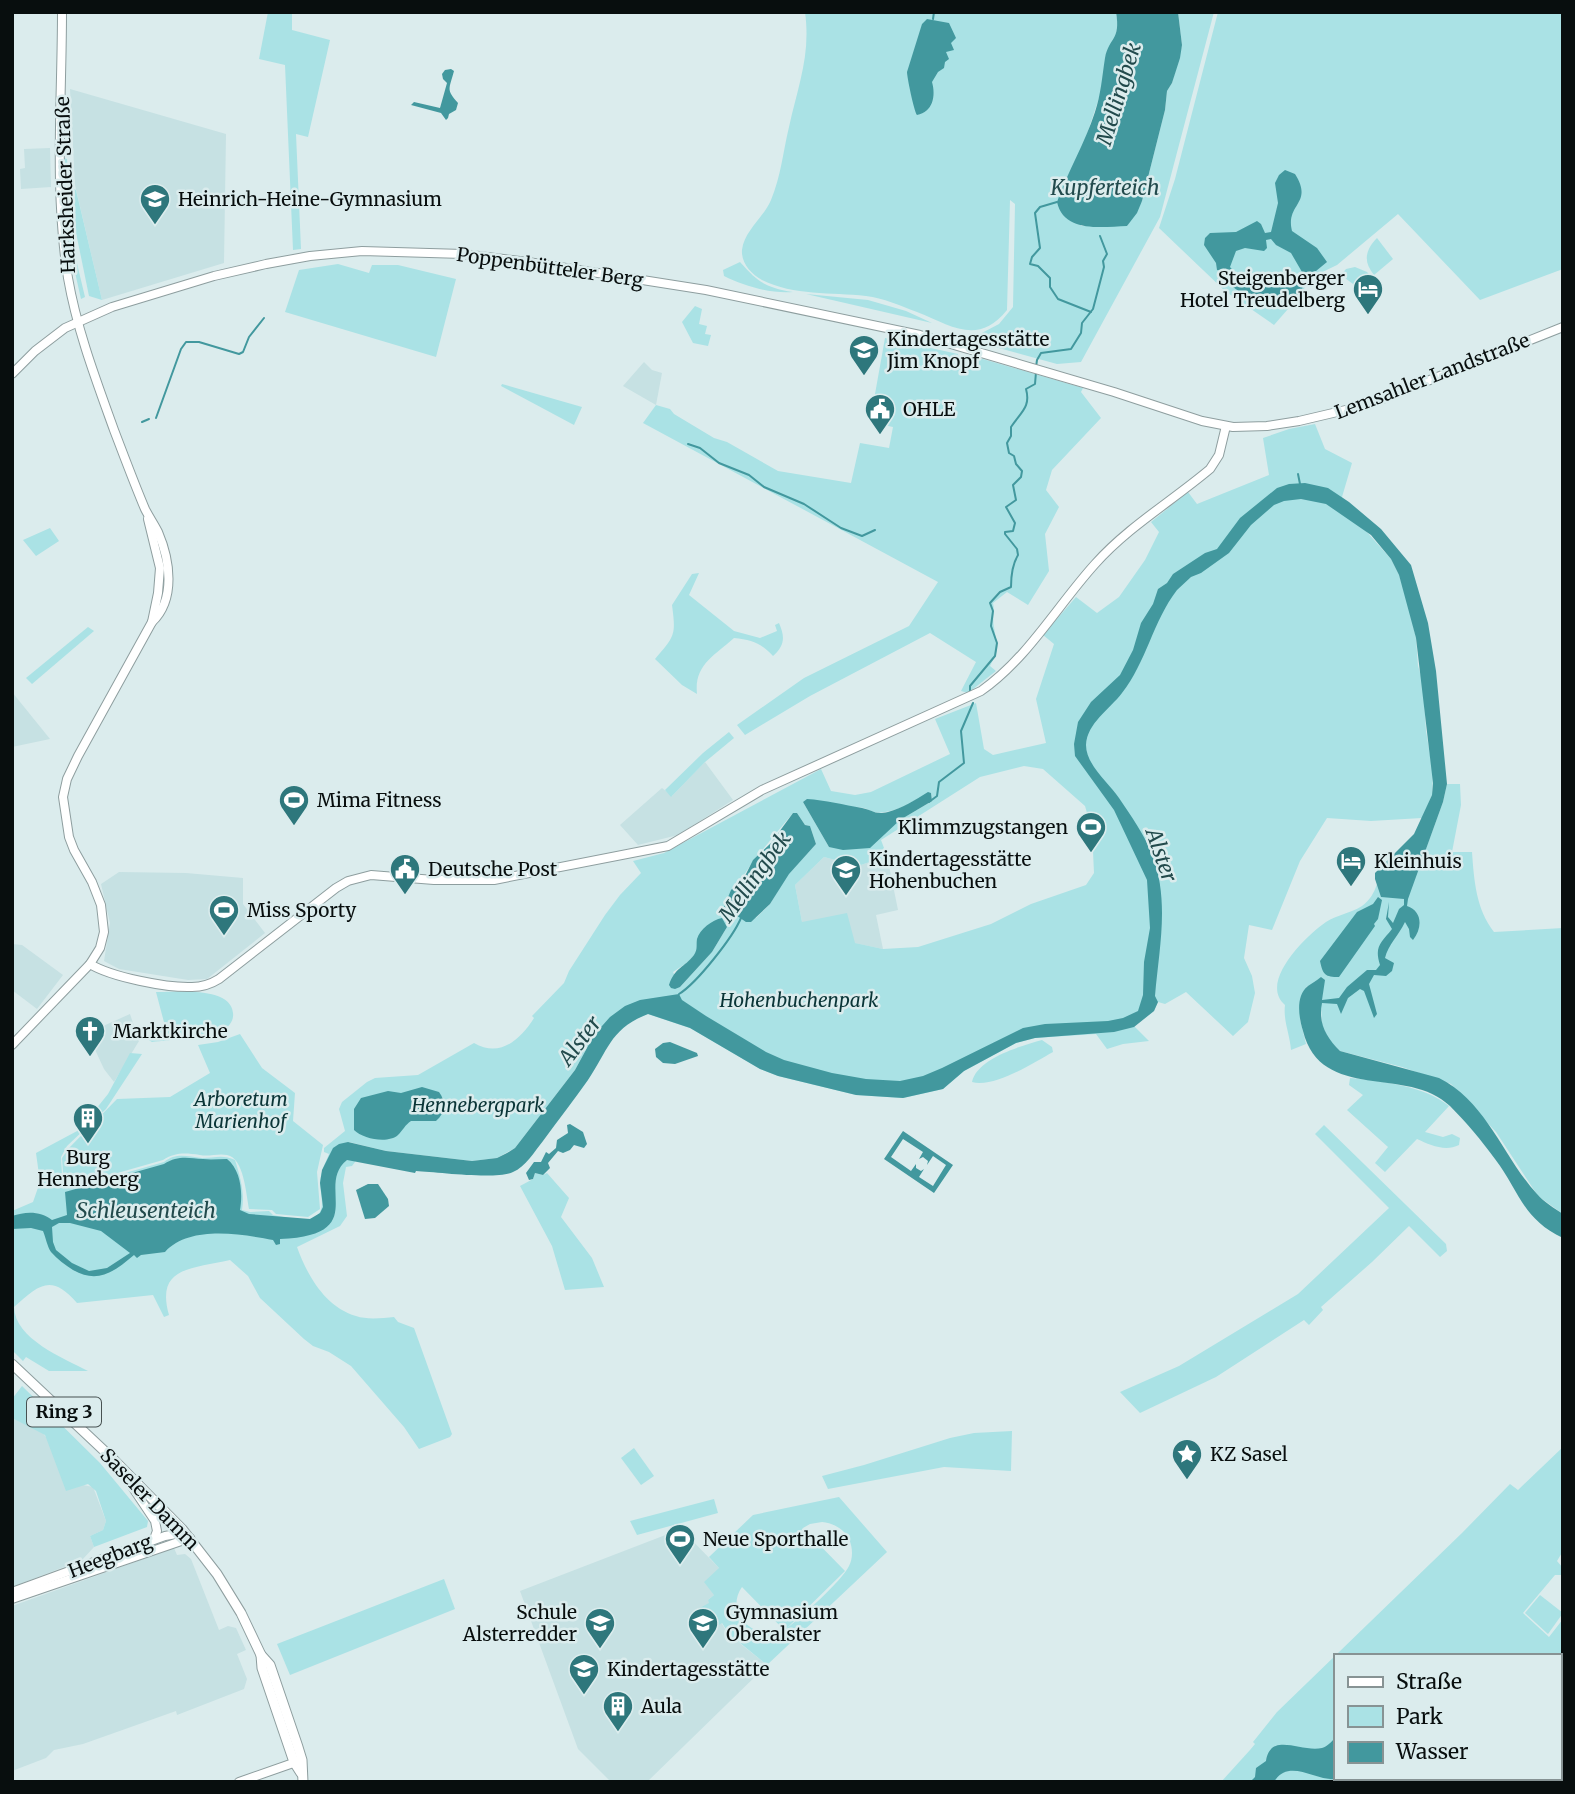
<svg xmlns="http://www.w3.org/2000/svg" width="1575" height="1794" viewBox="0 0 1575 1794" font-family="Merriweather,serif">
  <style>
    .built { fill: #c6e1e3 }
    .green { fill: #aae2e5; fill-rule: evenodd }
    .water { fill: #42989e; fill-rule: evenodd }
    .lines { fill: none; stroke-linecap: round; stroke-linejoin: round }
    .stream { stroke: #42989e; stroke-width: 2 }
    .secondary-casing { stroke: #8e9e9f; stroke-width: 10 }
    .primary-casing { stroke: #8e9e9f; stroke-width: 11 }
    .secondary { stroke: #fff; stroke-width: 8 }
    .primary { stroke: #fff; stroke-width: 9 }
    .labels { text-anchor: middle; stroke-width: 5; stroke-linejoin: round; paint-order: stroke }
    .shield { fill: #dbeced; stroke: #475151; stroke-width: 2 }
    .shield-label { font-size: 18px; font-weight: bold; fill: #080e0e }
    .street-label { font-size: 19px; fill: #080e0e; stroke: #dbeced }
    .poi-label { font-size: 19px; fill: #080e0e; stroke: #dbeced; text-anchor: start }
    .park-label { font-size: 19px; font-style: italic; fill: #0a3537; stroke: #dbeced }
    .water-label { font-size: 21px; font-style: italic; fill: #224a4c; stroke: #dbeced }
  </style>
  <rect width="100%" height="100%" fill="#dbeced"/>
  <!-- built -->
  <g class="built">
    <path d="M70,89L226,134L224,263L102,300L75,185Z"/>
    <path d="M50,148L51,187L21,189L20,169L25,168L24,149Z"/>
    <path d="M644,362L652,370L662,373L656,405L623,386Z"/>
    <path d="M12,692L50,739L12,747Z"/>
    <path d="M705,762L733,800L678,835L638,845L620,825L662,788L672,796Z"/>
    <path d="M887,856L898,910L876,915L883,949L854,943L802,922L795,885L824,857L858,866Z"/>
    <path d="M119,872L186,873L243,878V904L265,933L207,979L188,980L119,969L104,961L110,923L101,884Z"/>
    <path d="M12,944L22,945L63,975L37,1009L12,990Z"/>
    <path d="M130,1014L139,1041L114,1082L104,1069L91,1041L95,1039L92,1031Z"/>
    <path d="M12,1418L42,1432L83,1485L93,1487L106,1521L103,1530L90,1536L94,1547L82,1560L12,1587Z"/>
    <path d="M681,1529L719,1568L714,1595L708,1600L728,1634L767,1665L647,1782H611L578,1749L520,1591Z"/>
    <path d="M174,1548L177,1555L185,1554L191,1559L219,1630L228,1626L236,1628L246,1650L237,1654L247,1679L244,1689L177,1715L176,1711L83,1744L54,1750L46,1758L12,1771V1606Z"/>
  </g>
  <!-- green -->
  <g class="green">
    <path d="M268,12H292V30L330,40L308,137L296,134L301,249L293,250L285,65L259,59Z"/>
    <path d="M805,12H1116L1118,25L1115,39L1106,55L1103,86L1087,134L1081,226H1127L1142,201L1165,110L1167,91L1172,83L1182,45L1178,12H1214L1160,217L1081,362L1057,364L984,344L978,335L999,324L1013,307L1015,204L1010,200L1007,310C978,346 952,326 917,312C901,306 883,298 866,296C831,292 794,296 762,280C751,274 741,263 742,250C744,231 764,217 771,200C781,176 783,152 789,127C798,86 811,55 805,12Z"/>
    <path d="M1218,12H1563V269L1480,300L1398,214L1337,265L1310,278L1306,282L1301,301L1288,309L1274,325L1225,291L1159,228L1175,179Z"/>
    <path d="M64,158L67,159L75,255L85,297L81,299L70,250Z"/>
    <path d="M72,188L76,190L102,300L89,296L73,218Z"/>
    <path d="M1377,238L1393,259L1374,275C1363,262 1365,250 1377,238Z"/>
    <path d="M740,262C758,282 764,287 793,292C771,294 744,286 724,276L723,270Z"/>
    <path d="M338,264L369,273L372,265H398L456,279L436,357L285,312L299,270Z"/>
    <path d="M1355,267L1367,272L1383,291L1373,299L1341,275L1346,269Z"/>
    <path d="M806,294L868,300L906,311L932,323Z"/>
    <path d="M695,306L702,309L699,324L707,326L705,334L711,335L708,346L693,343L682,322Z"/>
    <path d="M885,338L958,354L959,362L969,355L1083,388L1081,392L1101,418L1052,470L1046,490L1059,507L1045,534L1049,571L1028,605L1007,592L993,603C995,611 992,618 994,627C997,648 1001,645 990,666L996,671L968,693L961,691L976,662L930,633L810,696L745,735L737,725L804,678L909,626L938,582L643,423L656,405L670,409L674,414L714,438L727,442L778,471L851,483L860,443L889,448L893,427L870,422Z"/>
    <path d="M502,384L582,407L574,425L501,386Z"/>
    <path d="M1315,424L1325,449L1352,463L1342,497L1366,531L1391,559L1399,575L1407,599L1416,638L1418,666L1423,682L1426,731L1433,773L1432,795L1422,818L1371,821L1327,818L1300,861L1272,930L1249,925L1244,958L1252,976L1255,993L1248,1022L1233,1036L1186,992L1165,1004L1158,1002L1154,1011L1134,1026L1149,1041L1123,1044L1107,1049L1096,1034L1035,1038L1016,1043L964,1071L943,1089L903,1098L856,1095L778,1076L760,1069L690,1028L648,1014L594,1035L575,1070L515,1148L497,1158L472,1161L386,1151L349,1142L355,1162L352,1166L346,1167L343,1183L347,1216L340,1226L297,1247C307,1275 325,1307 356,1316C367,1320 383,1318 394,1317L398,1322L414,1328L452,1434L450,1437L419,1449L404,1427L351,1366L329,1352L313,1346L304,1339L260,1298L248,1276L230,1260C193,1269 155,1266 169,1315L164,1317L153,1295L77,1303C51,1273 39,1285 14,1307C15,1339 63,1358 88,1371H49L26,1357L23,1361L12,1350V1211L33,1202L40,1182L36,1153L79,1130L108,1094L130,1053L142,1054L106,1109L67,1146L61,1157L62,1174L79,1186L164,1162C177,1152 187,1157 202,1158C214,1158 223,1154 235,1160C240,1176 245,1193 242,1210L250,1212L269,1211L273,1215C284,1217 297,1220 308,1219C329,1216 320,1196 320,1182C321,1171 325,1164 329,1154L324,1152V1148L345,1131L339,1109L342,1102L367,1082L375,1078L418,1075L474,1043C500,1058 520,1040 534,1018L532,1016L564,983L569,971L605,915L620,895L641,873L633,861L664,853L821,769L831,791L855,795L871,792L950,754L935,719L976,703L984,749L993,755L1046,743L1036,699L1054,644L1043,635L1076,597L1097,613L1119,597L1145,560L1159,532L1151,522L1188,492L1197,504L1269,475L1263,438L1289,429ZM1024,766L1043,769L1085,806L1092,830L1094,873L1086,885L1031,904L991,924L918,947L883,949L855,943L847,913L802,922L795,885L824,857L858,866L887,856L881,840L980,777ZM931,793L932,801L900,820L884,833L829,847L803,802C824,799 827,803 847,807C852,808 859,807 864,808C872,811 875,814 885,812C902,810 915,799 931,793ZM793,813H797L805,825L810,826L816,844L788,874L770,904L756,918L731,890C743,880 747,868 756,858C769,842 780,828 793,813ZM724,924L727,927L712,952L680,987L673,972L688,962Z"/>
    <path d="M50,528L59,541L36,556L23,540Z"/>
    <path d="M699,573L689,595L734,631L760,638L777,631L775,625L779,623C785,637 785,645 773,656C761,643 752,640 734,638C714,656 694,665 697,694L682,685L655,659C675,636 676,635 672,605L692,574Z"/>
    <path d="M88,627L94,631L32,684L26,678Z"/>
    <path d="M729,732L734,738L705,762L671,797L665,790L703,753Z"/>
    <path d="M1447,784H1460L1461,805L1452,852H1472C1474,880 1476,909 1494,932L1563,928V1214L1538,1196L1496,1132L1451,1084L1402,1067L1340,1051L1328,1039L1322,1025L1321,1005L1324,980L1306,987L1300,1019L1306,1044L1291,1050C1290,1034 1283,1021 1285,1005C1258,982 1307,935 1326,922C1337,915 1351,913 1362,906C1370,900 1374,893 1377,884L1381,893L1419,868L1443,802Z"/>
    <path d="M156,992C176,992 231,986 233,1013C234,1021 229,1027 222,1030C211,1037 168,1040 152,1042L147,1039L165,1026Z"/>
    <path d="M240,1034L262,1068L295,1093L293,1121L323,1145L317,1172L320,1209L308,1217L276,1214L272,1210L249,1209C246,1194 244,1158 227,1155C218,1153 209,1157 200,1155C185,1153 176,1152 163,1160L79,1184L63,1173L62,1158L69,1148L117,1099L170,1097L210,1073L198,1045L218,1042Z"/>
    <path d="M1042,1040L1052,1047L1053,1052C1033,1063 995,1088 972,1082C977,1058 1021,1046 1042,1040Z"/>
    <path d="M1350,1078C1382,1081 1425,1086 1449,1106L1425,1132L1443,1137L1452,1134L1460,1138L1459,1145C1445,1152 1430,1145 1417,1139L1385,1172L1375,1163L1388,1147L1347,1110L1363,1095L1349,1085Z"/>
    <path d="M1324,1125L1446,1244L1447,1251L1440,1257L1409,1226L1372,1262L1321,1307L1323,1310L1309,1325L1304,1320L1216,1377L1140,1413L1120,1392L1179,1366L1298,1294L1389,1208L1315,1134Z"/>
    <path d="M535,1173L543,1175L547,1173L569,1198L561,1217L592,1258L604,1287L565,1290L552,1246L520,1186L533,1179Z"/>
    <path d="M22,1386L100,1463L148,1521L147,1527L94,1547L90,1536L103,1530L106,1521L96,1491L88,1484L66,1491L45,1435L12,1418V1399Z"/>
    <path d="M1012,1431L1011,1471L944,1467L828,1489L822,1476L864,1465L950,1438L974,1433Z"/>
    <path d="M1563,1447V1551L1557,1561L1563,1568V1575H1555L1523,1613L1549,1637L1563,1619V1782H1221L1250,1750L1255,1744L1253,1742L1277,1712L1462,1533L1510,1484L1518,1490ZM1335,1656H1559V1778H1335Z"/>
    <path d="M634,1448L654,1476L641,1485L621,1458Z"/>
    <path d="M839,1497L887,1552L767,1665L729,1634L722,1623L711,1630L698,1609L709,1603L708,1600L714,1595L704,1582L719,1568L709,1557L753,1515ZM822,1522C833,1523 844,1529 849,1539C853,1548 853,1558 849,1566C842,1581 801,1617 786,1629L845,1571L803,1528L810,1524ZM742,1587L784,1630C757,1643 723,1614 742,1587Z"/>
    <path d="M714,1499L718,1513L637,1535L630,1521Z"/>
    <path d="M444,1579L455,1609L290,1675L277,1644Z"/>
    <path d="M1540,1595L1563,1613L1548,1634L1525,1613Z"/>
  </g>
  <!-- water -->
  <g class="water">
    <path d="M1116,12H1178L1182,45L1180,58L1172,83L1167,91L1165,110L1142,201L1137,213L1127,226C1101,227 1064,233 1057,202C1068,171 1085,143 1095,112C1101,94 1102,77 1105,58C1109,37 1121,41 1116,12Z"/>
    <path d="M927,19L949,23L956,38L951,43L954,50L946,52L949,59L945,62L944,68L938,72L932,82C936,96 933,112 917,115C914,111 907,77 907,72L922,24Z"/>
    <path d="M451,69L454,71C449,90 446,89 458,103L456,110L449,114L448,118L446,120L441,113L411,105L414,102L440,108L447,83L443,79L442,74L445,70Z"/>
    <path d="M1285,170L1295,174C1314,204 1285,203 1292,231L1317,248L1327,262L1316,271L1307,274L1299,298L1281,306L1240,292L1230,285L1222,271L1217,270L1216,263L1204,245L1205,238L1210,233L1236,232L1257,221L1261,224L1265,233L1271,232L1278,203L1275,183L1279,175ZM1271,239L1276,245L1291,253L1302,272L1300,276L1274,285L1262,281L1244,283L1230,267L1236,251L1245,248L1264,251L1267,248L1266,240Z"/>
    <path d="M1305,483L1328,488L1349,502L1381,529L1411,565L1428,623L1436,671L1447,784L1443,802L1408,899L1407,906C1422,911 1423,927 1413,940L1410,937L1409,929L1405,922C1399,935 1388,945 1385,958L1394,963L1392,971L1386,976L1374,975L1369,984L1377,1014L1374,1018L1364,991L1360,989L1348,998L1341,1014L1337,1004L1322,1003C1318,1023 1326,1037 1340,1051L1439,1078C1487,1102 1503,1157 1537,1194C1544,1202 1554,1208 1563,1214V1238C1522,1219 1519,1190 1495,1159C1482,1141 1466,1122 1450,1106C1408,1065 1321,1103 1303,1031C1299,1018 1295,996 1308,986C1312,983 1316,981 1321,977L1325,980L1322,1000L1339,998L1347,987L1367,970H1376L1380,965C1374,946 1381,943 1392,929L1386,919L1389,902L1388,917L1393,923L1399,909L1404,905V899L1381,897L1375,879V873L1414,834L1432,795L1433,783L1416,638L1399,575L1391,559L1371,535L1326,504L1301,499L1284,501L1274,505L1251,525L1229,553L1201,573L1191,577L1177,590C1153,621 1146,663 1122,693C1110,709 1087,723 1086,745C1086,765 1109,783 1119,798C1131,816 1144,834 1152,854C1170,901 1159,948 1155,996L1158,1002L1154,1011L1134,1027L1114,1032L1035,1038L1016,1043L964,1071L943,1089L903,1098L856,1095L778,1076L760,1069L690,1028L648,1014C610,1029 609,1049 588,1080C574,1100 558,1120 543,1141C535,1151 525,1167 513,1172C496,1180 437,1172 416,1171L415,1173L347,1160C314,1186 372,1235 280,1239V1244L276,1245L273,1240C240,1234 190,1225 165,1252L141,1255L137,1258L134,1255C114,1272 98,1284 73,1270C65,1265 57,1259 51,1252C47,1246 46,1238 43,1231L31,1228L12,1229V1216C26,1211 41,1211 52,1220L67,1215L65,1192L164,1164C178,1155 188,1158 203,1159C211,1160 219,1159 227,1159C241,1170 243,1193 240,1210L249,1214L310,1219L320,1213L323,1207L320,1183L322,1170L333,1148L339,1144L348,1142L386,1151L472,1161L497,1158L507,1153L515,1148L575,1070L594,1035L610,1017L625,1006L640,1000L679,994L682,1000L706,1016L766,1052L784,1060L832,1073L866,1079L900,1081L923,1076L942,1068L1023,1028L1045,1024L1108,1021L1123,1018L1138,1011L1143,995L1144,962L1150,928L1147,880L1114,810L1075,756L1074,744L1078,722L1091,702L1120,675L1133,650L1141,623L1153,604L1158,589L1167,583L1173,574L1205,553L1217,549L1240,518L1277,488L1289,484ZM70,1223L101,1231L130,1253L107,1268L89,1271L72,1263L56,1250L53,1242L52,1227L59,1223Z"/>
    <path d="M928,792L931,793L932,801L900,820L870,848L843,850L829,847L803,802L807,799C825,800 844,805 862,808C873,810 874,815 888,812C903,808 915,800 928,792Z"/>
    <path d="M793,813H797L805,825L810,826L816,844L789,874L770,904L751,922H746L724,907L731,890L746,874L753,860L771,843Z"/>
    <path d="M1378,897L1382,900L1378,919L1374,924L1375,926L1339,977C1325,977 1323,975 1320,961L1357,912L1373,904Z"/>
    <path d="M722,918L727,927L712,952L680,987L675,989L671,988L669,985C675,967 684,968 694,955C698,949 696,945 697,939C700,929 712,920 722,918Z"/>
    <path d="M670,1042L697,1053L698,1056L675,1064L663,1063L656,1057L655,1049L663,1043Z"/>
    <path d="M422,1087L439,1092C446,1101 446,1113 436,1121H411C405,1125 403,1130 398,1135C388,1144 363,1139 354,1130V1109L361,1098L388,1091L401,1093Z"/>
    <path d="M570,1124L583,1132L587,1144L584,1148L574,1145L570,1150L563,1153L558,1151L548,1163L550,1168L543,1175L535,1173L533,1179L529,1180L526,1173L534,1162H541L546,1152L549,1154L556,1148L557,1140L568,1133L567,1125Z"/>
    <path d="M903,1131L953,1165L934,1193L884,1159ZM903,1139L923,1152L919,1159L923,1157L928,1161L927,1165L933,1156L946,1165L933,1186L919,1177L924,1169L921,1171L916,1168V1164L911,1171L891,1157Z"/>
    <path d="M368,1184H378L388,1199L389,1206L375,1218L365,1219L356,1190Z"/>
    <path d="M1335,1738V1778L1337,1779C1316,1782 1289,1757 1274,1782H1250L1255,1777L1256,1768L1266,1761C1270,1731 1302,1753 1322,1748C1328,1746 1331,1742 1335,1738Z"/>
  </g>
  <g class="lines">
    <!-- stream -->
    <g class="stream">
      <path d="M933,19L934,12"/>
      <path d="M1057,202L1040,207L1035,213L1040,248L1032,257L1030,264L1038,266L1050,278V287L1058,299L1091,312"/>
      <path d="M1036,367L1037,360L1041,353L1071,349L1081,333L1082,323L1093,309L1104,267L1103,261L1107,254L1100,236"/>
      <path d="M156,418L181,349L186,342H199L239,354L243,352L249,337L264,318"/>
      <path d="M142,422L149,419"/>
      <path d="M688,444L700,448L719,463L749,475L764,487L804,504L841,528L862,536L875,530"/>
      <path d="M1298,474L1300,484"/>
      <path d="M970,692V686L995,656L997,643L991,626L993,611L990,603L1000,592L1011,587C1011,575 1012,565 1018,555L1017,549L1005,534V532L1013,531L1015,523L1006,507L1016,500L1013,485L1021,477L1022,471L1016,464L1014,456L1009,453L1007,443L1011,436V427C1021,412 1031,407 1026,389L1035,384L1036,372"/>
      <path d="M929,802L937,796L939,782L964,763L961,731L973,703"/>
      <path d="M679,994C697,983 733,937 741,918"/>
      <path d="M1559,1710L1563,1711"/>
    </g>
    <!-- secondary casing -->
    <g class="secondary-casing">
      <g id="secondary">
        <path d="M12,374L35,351L65,328L112,307L214,276L266,264L310,256L362,251L463,254L528,262L706,290L920,335L1114,392L1202,421L1233,427L1267,426L1299,421L1367,405L1563,327"/>
        <path d="M148,519L160,568L158,593L152,622"/>
        <path d="M90,964C111,977 167,988 192,987C202,987 211,984 219,979L336,888L348,881L371,875L434,880H494L668,846L762,790L981,691C1028,658 1057,606 1095,564C1128,527 1172,501 1210,469L1219,455L1226,426"/>
        <path d="M12,1045L90,964L100,948L104,932L101,905L92,882L74,850L69,837L63,797L67,779L78,756L152,622C176,599 170,560 158,532C154,524 149,517 145,509C134,483 124,456 114,430C96,380 77,330 68,278C54,191 62,100 62,12"/>
        <path d="M121,1470L155,1521L157,1531L154,1539"/>
        <path d="M12,1592L165,1536L176,1534L190,1538"/>
        <path d="M12,1599L190,1538"/>
        <path d="M239,1782L299,1761"/>
      </g>
    </g>
    <!-- primary casing -->
    <g class="primary-casing">
      <g id="primary">
        <path d="M12,1364L115,1461L182,1529L217,1574L241,1613L261,1655L270,1665L298,1747L302,1760L303,1782"/>
        <path d="M261,1655L262,1668L294,1762L301,1773"/>
      </g>
    </g>
    <!-- secondary -->
    <use href="#secondary" class="secondary"/>
    <!-- primary -->
    <use href="#primary" class="primary"/>
  </g>
  <!-- icons -->
  <defs>
    <g id="school-pin" transform="scale(1.575)"><path d="M0 17L-7.5 6A9.5 9.5 0 1 1 7.5 6Z" fill="#2e777c" stroke="#dbeced"/><path d="M0-5L7-2L0 1L-7-2ZM-4 1L0 2.5L4 1V4Q0 6-4 4Z" fill="#fff"/></g>
    <g id="hotel-pin" transform="scale(1.575)"><path d="M0 17L-7.5 6A9.5 9.5 0 1 1 7.5 6Z" fill="#2e777c" stroke="#dbeced"/><path d="M-6-4.5h1.5V1H6V5H4.5V3h-9V5H-6ZM-4 0a1.8 1.8 0 1 1 3.6 0ZM.5 0V-2.5h3Q6-2.5 6 0Z" fill="#fff"/></g>
    <g id="civic-pin" transform="scale(1.575)"><path d="M0 17L-7.5 6A9.5 9.5 0 1 1 7.5 6Z" fill="#2e777c" stroke="#dbeced"/><path d="M-.6-6.5H3V-4.5H.6V-3L4-1V1h2V6H-6V1h2V-1L-.6-3ZM-1.2 2.5V6h2.4V2.5Z" fill="#fff"/></g>
    <g id="stadium-pin" transform="scale(1.575)"><path d="M0 17L-7.5 6A9.5 9.5 0 1 1 7.5 6Z" fill="#2e777c" stroke="#dbeced"/><path d="M0-5a6.5 5 0 1 0 0 10a6.5 5 0 1 0 0-10ZM-3.5-1.8h7v3.6h-7Z" fill="#fff"/></g>
    <g id="church-pin" transform="scale(1.575)"><path d="M0 17L-7.5 6A9.5 9.5 0 1 1 7.5 6Z" fill="#2e777c" stroke="#dbeced"/><path d="M-1.2-6h2.4v3.5h3.3v2.4h-3.3V6h-2.4V-.1h-3.3v-2.4h3.3Z" fill="#fff"/></g>
    <g id="building-pin" transform="scale(1.575)"><path d="M0 17L-7.5 6A9.5 9.5 0 1 1 7.5 6Z" fill="#2e777c" stroke="#dbeced"/><path d="M-4-6H4V6H1V3H-1V6H-4ZM-2.5-4.3h1.7v1.8h-1.7ZM.8-4.3h1.7v1.8H.8ZM-2.5-1h1.7V.8h-1.7ZM.8-1h1.7V.8H.8Z" fill="#fff"/></g>
    <g id="sight-pin" transform="scale(1.575)"><path d="M0 17L-7.5 6A9.5 9.5 0 1 1 7.5 6Z" fill="#2e777c" stroke="#dbeced"/><path d="M0-6L1.8-2.2L6-1.7L2.9 1.2L3.7 5.4L0 3.3L-3.7 5.4L-2.9 1.2L-6-1.7L-1.8-2.2Z" fill="#fff"/></g>
  </defs>
  <g fill-rule="evenodd">
    <use href="#school-pin" x="155" y="199"/>
    <use href="#hotel-pin" x="1368" y="289"/>
    <use href="#school-pin" x="864" y="350"/>
    <use href="#civic-pin" x="880" y="409"/>
    <use href="#stadium-pin" x="294" y="800"/>
    <use href="#stadium-pin" x="1091" y="827"/>
    <use href="#hotel-pin" x="1351" y="861"/>
    <use href="#civic-pin" x="405" y="869"/>
    <use href="#school-pin" x="846" y="870"/>
    <use href="#stadium-pin" x="224" y="910"/>
    <use href="#church-pin" x="90" y="1031"/>
    <use href="#building-pin" x="88" y="1118"/>
    <use href="#sight-pin" x="1187" y="1454"/>
    <use href="#stadium-pin" x="680" y="1539"/>
    <use href="#school-pin" x="600" y="1623"/>
    <use href="#school-pin" x="703" y="1623"/>
    <use href="#school-pin" x="584" y="1669"/>
    <use href="#building-pin" x="618" y="1706"/>
  </g>
  <g class="labels">
    <!-- shield labels -->
    <rect class="shield" x="27" y="1397.5" width="74" height="29" rx="5"/>
    <g class="shield-label">
      <text x="64" y="1418">Ring 3</text>
    </g>
    <!-- street labels -->
    <g class="street-label">
      <text transform="translate(65 185) rotate(-92)" y="7">Harksheider Straße</text>
      <text transform="translate(550 267) rotate(8)" y="7">Poppenbütteler Berg</text>
      <text transform="translate(1432 376) rotate(-21)" y="7">Lemsahler Landstraße</text>
      <text transform="translate(150 1499) rotate(46)" y="7">Saseler Damm</text>
      <text transform="translate(110 1556) rotate(-21)" y="7">Heegbarg</text>
    </g>
    <!-- poi labels -->
    <g class="poi-label">
      <text x="178" y="206">Heinrich-Heine-Gymnasium</text>
      <text x="1345" y="285" text-anchor="end">Steigenberger<tspan x="1345" dy="22">Hotel Treudelberg</tspan></text>
      <text x="887" y="346">Kindertagesstätte<tspan x="887" dy="22">Jim Knopf</tspan></text>
      <text x="903" y="416">OHLE</text>
      <text x="317" y="807">Mima Fitness</text>
      <text x="1068" y="834" text-anchor="end">Klimmzugstangen</text>
      <text x="869" y="866">Kindertagesstätte<tspan x="869" dy="22">Hohenbuchen</tspan></text>
      <text x="1374" y="868">Kleinhuis</text>
      <text x="428" y="876">Deutsche Post</text>
      <text x="247" y="917">Miss Sporty</text>
      <text x="113" y="1038">Marktkirche</text>
      <text x="88" y="1164" text-anchor="middle">Burg<tspan x="88" dy="22">Henneberg</tspan></text>
      <text x="1210" y="1461">KZ Sasel</text>
      <text x="703" y="1546">Neue Sporthalle</text>
      <text x="577" y="1619" text-anchor="end">Schule<tspan x="577" dy="22">Alsterredder</tspan></text>
      <text x="726" y="1619">Gymnasium<tspan x="726" dy="22">Oberalster</tspan></text>
      <text x="607" y="1676">Kindertagesstätte</text>
      <text x="641" y="1713">Aula</text>
    </g>
    <!-- park labels -->
    <g class="park-label">
      <text x="799" y="1007">Hohenbuchenpark</text>
      <text x="241" y="1106">Arboretum<tspan x="241" dy="22">Marienhof</tspan></text>
      <text x="478" y="1112">Hennebergpark</text>
    </g>
    <!-- water labels -->
    <g class="water-label">
      <text transform="translate(1119 94) rotate(-73)" y="7">Mellingbek</text>
      <text x="1105" y="195">Kupferteich</text>
      <text transform="translate(1161 855) rotate(71)" y="7">Alster</text>
      <text transform="translate(755 877) rotate(-54)" y="7">Mellingbek</text>
      <text transform="translate(580 1041) rotate(-53)" y="7">Alster</text>
      <text x="146" y="1218">Schleusenteich</text>
    </g>
  </g>
  <!-- border -->
  <rect width="1575" height="1794" fill="none" stroke="#080e0e" stroke-width="28"/>
  <!-- legend -->
  <rect x="1334" y="1654" width="228" height="126" fill="#dbeced" stroke="#879394" stroke-width="2"/>
  <rect x="1348" y="1677" width="35" height="10" fill="#ffffff" stroke="#879394" stroke-width="2"/>
  <text x="1396" y="1689" font-size="21" fill="#080e0e">Straße</text>
  <rect x="1348" y="1706" width="35" height="21" fill="#aae2e5" stroke="#879394" stroke-width="2"/>
  <text x="1396" y="1724" font-size="21" fill="#080e0e">Park</text>
  <rect x="1348" y="1742" width="35" height="21" fill="#42989e" stroke="#879394" stroke-width="2"/>
  <text x="1396" y="1759" font-size="21" fill="#080e0e">Wasser</text>
</svg>
